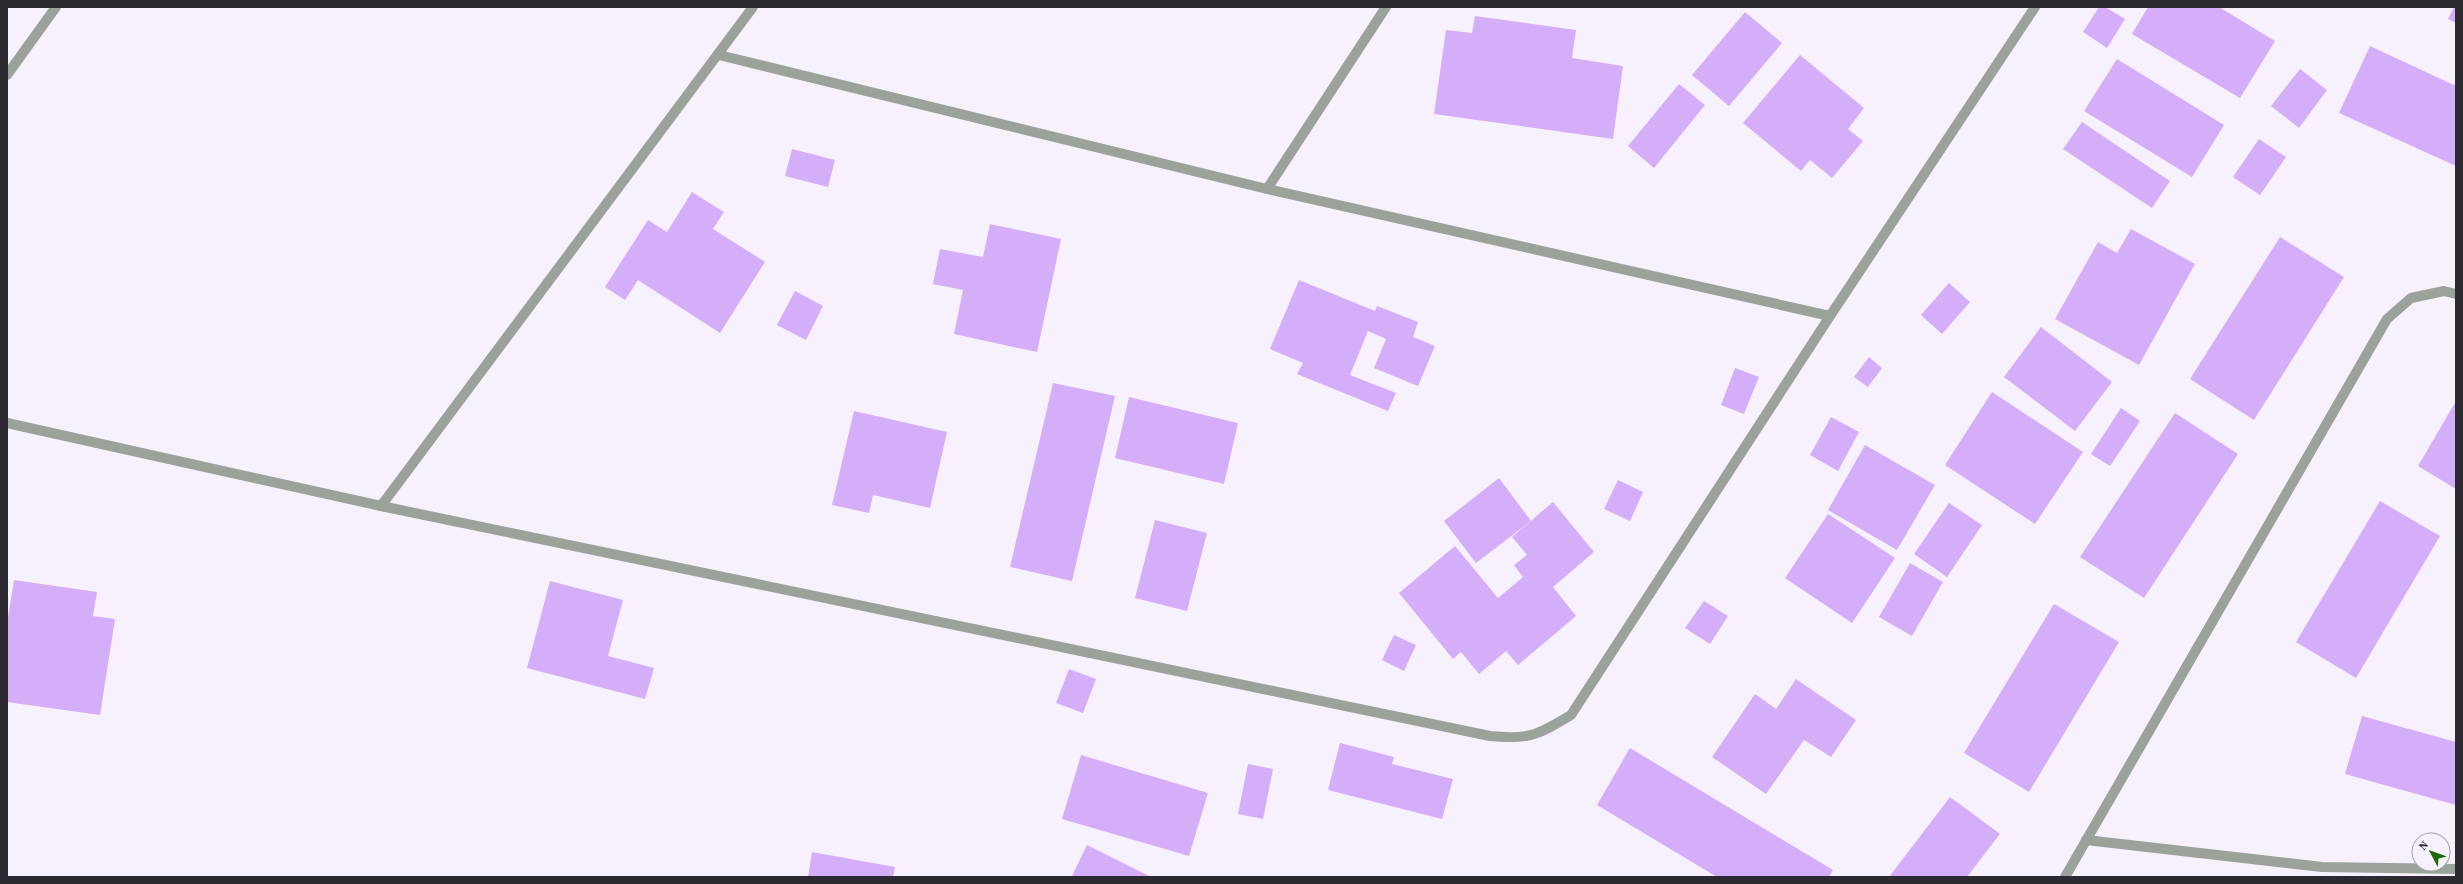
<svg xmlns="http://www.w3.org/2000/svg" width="2463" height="884" viewBox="0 0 2463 884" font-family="'Source Serif 4',serif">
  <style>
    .building { fill: #d5aef9 }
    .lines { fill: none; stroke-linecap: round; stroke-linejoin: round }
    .minor { stroke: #9ba29a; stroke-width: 10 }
  </style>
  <rect width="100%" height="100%" fill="#f7f0fd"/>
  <!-- building -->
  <g class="building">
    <path d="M2099,7H2105L2125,19L2107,48L2083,32Z"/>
    <path d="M2148,7H2219L2275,41L2240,98L2132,34Z"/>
    <path d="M2454,7H2456V23L2448,19Z"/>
    <path d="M1745,12L1782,43L1729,106L1692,75Z"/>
    <path d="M1475,16L1576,30L1572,58L1623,66L1613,139L1434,114L1446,30L1472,33Z"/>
    <path d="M2370,46L2456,86V166L2339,113Z"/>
    <path d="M1800,55L1864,108L1848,129L1863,141L1832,178L1810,160L1801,171L1743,123Z"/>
    <path d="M2117,59L2224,125L2192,177L2084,111Z"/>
    <path d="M2300,69L2327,90L2299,128L2271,106Z"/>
    <path d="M1679,84L1705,105L1654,168L1628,146Z"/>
    <path d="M2082,122L2170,181L2152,208L2063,149Z"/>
    <path d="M2259,139L2286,157L2260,195L2233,177Z"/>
    <path d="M792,149L835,160L828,187L785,176Z"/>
    <path d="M692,192L724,212L713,229L765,262L720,333L638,280L625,300L605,287L648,220L667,232Z"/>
    <path d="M990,224L1061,239L1037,352L954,334L963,290L933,284L940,249L983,257Z"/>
    <path d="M2131,229L2195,264L2139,365L2055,319L2098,242L2117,253Z"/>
    <path d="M2280,237L2344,277L2254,420L2190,379Z"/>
    <path d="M1299,280L1375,311L1377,306L1418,322L1413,337L1435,346L1418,386L1374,368L1386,339L1368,331L1350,375L1396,393L1388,411L1297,374L1303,363L1270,349Z"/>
    <path d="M1949,283L1970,302L1942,334L1921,315Z"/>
    <path d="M795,291L823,306L806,340L777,325Z"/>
    <path d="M2041,327L2112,382L2075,431L2004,377Z"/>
    <path d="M1869,357L1882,368L1868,387L1854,377Z"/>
    <path d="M1735,368L1759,377L1744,414L1721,405Z"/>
    <path d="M1053,383L1115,396L1072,581L1010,567Z"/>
    <path d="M1992,392L2083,452L2035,524L1945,465Z"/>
    <path d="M1129,397L1238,423L1224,484L1115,458Z"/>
    <path d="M2456,401V489L2418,466Z"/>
    <path d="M2121,408L2140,421L2110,466L2091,454Z"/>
    <path d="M854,411L947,432L930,508L873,495L869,513L832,505Z"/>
    <path d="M2175,413L2238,454L2144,598L2080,557Z"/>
    <path d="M1831,417L1859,432L1838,471L1810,455Z"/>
    <path d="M1865,445L1935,485L1897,550L1828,510Z"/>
    <path d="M1499,478L1531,521L1476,563L1444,521Z"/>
    <path d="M1618,480L1643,492L1630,521L1604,509Z"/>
    <path d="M2380,501L2440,536L2356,678L2296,642Z"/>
    <path d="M1553,502L1594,552L1553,587L1576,616L1518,665L1506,651L1479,674L1461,652L1453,659L1399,593L1455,546L1498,598L1523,577L1514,565L1527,555L1512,537Z"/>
    <path d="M1949,503L1982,525L1947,577L1914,554Z"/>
    <path d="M1828,514L1895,558L1852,623L1785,578Z"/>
    <path d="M1155,520L1207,533L1187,611L1135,598Z"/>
    <path d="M1910,563L1943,582L1912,636L1879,617Z"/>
    <path d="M14,580L97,592L93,616L115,619L100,715L7,702V624Z"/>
    <path d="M550,581L623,600L608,656L654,668L645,699L527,668Z"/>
    <path d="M1704,601L1728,616L1710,644L1685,628Z"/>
    <path d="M2054,604L2119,642L2029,792L1964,753Z"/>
    <path d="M1394,635L1416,645L1404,671L1382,660Z"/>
    <path d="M1069,669L1096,679L1083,713L1056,703Z"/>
    <path d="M1796,679L1856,720L1831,757L1804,740L1766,794L1712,757L1755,694L1776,709Z"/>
    <path d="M2362,716L2456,742V805L2345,774Z"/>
    <path d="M1340,743L1394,757L1392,764L1453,779L1442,819L1328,790Z"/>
    <path d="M1630,748L1833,870L1829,877H1717L1597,805Z"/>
    <path d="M1081,755L1208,793L1189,856L1062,819Z"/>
    <path d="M1248,764L1273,769L1263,819L1238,814Z"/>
    <path d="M1950,797L2000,834L1967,877H1889Z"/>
    <path d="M1087,845L1151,877L1072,876Z"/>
    <path d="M812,852L895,867L893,877H808Z"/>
  </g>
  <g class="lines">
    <!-- minor -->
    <g class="minor">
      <path d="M719,55L1267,189L1830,316"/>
      <path d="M7,75L56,7"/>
      <path d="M1267,189L1386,7"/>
      <path d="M7,423L381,506L1490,736C1529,740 1538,735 1571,715L1830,316L2035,7"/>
      <path d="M381,506L753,7"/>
      <path d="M2086,840L2322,867L2456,869"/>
      <path d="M2065,877L2387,319L2411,298L2444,291L2456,294"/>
    </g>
  </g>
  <!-- border -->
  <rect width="2463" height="884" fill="none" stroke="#2d2931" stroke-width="16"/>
  <!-- north arrow -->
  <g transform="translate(2431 852) rotate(311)"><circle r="19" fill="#f7f0fd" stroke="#a6a0ab"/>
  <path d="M0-3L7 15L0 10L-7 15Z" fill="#1b6909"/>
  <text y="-6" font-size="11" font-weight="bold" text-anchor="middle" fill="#2d2931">N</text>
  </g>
</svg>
